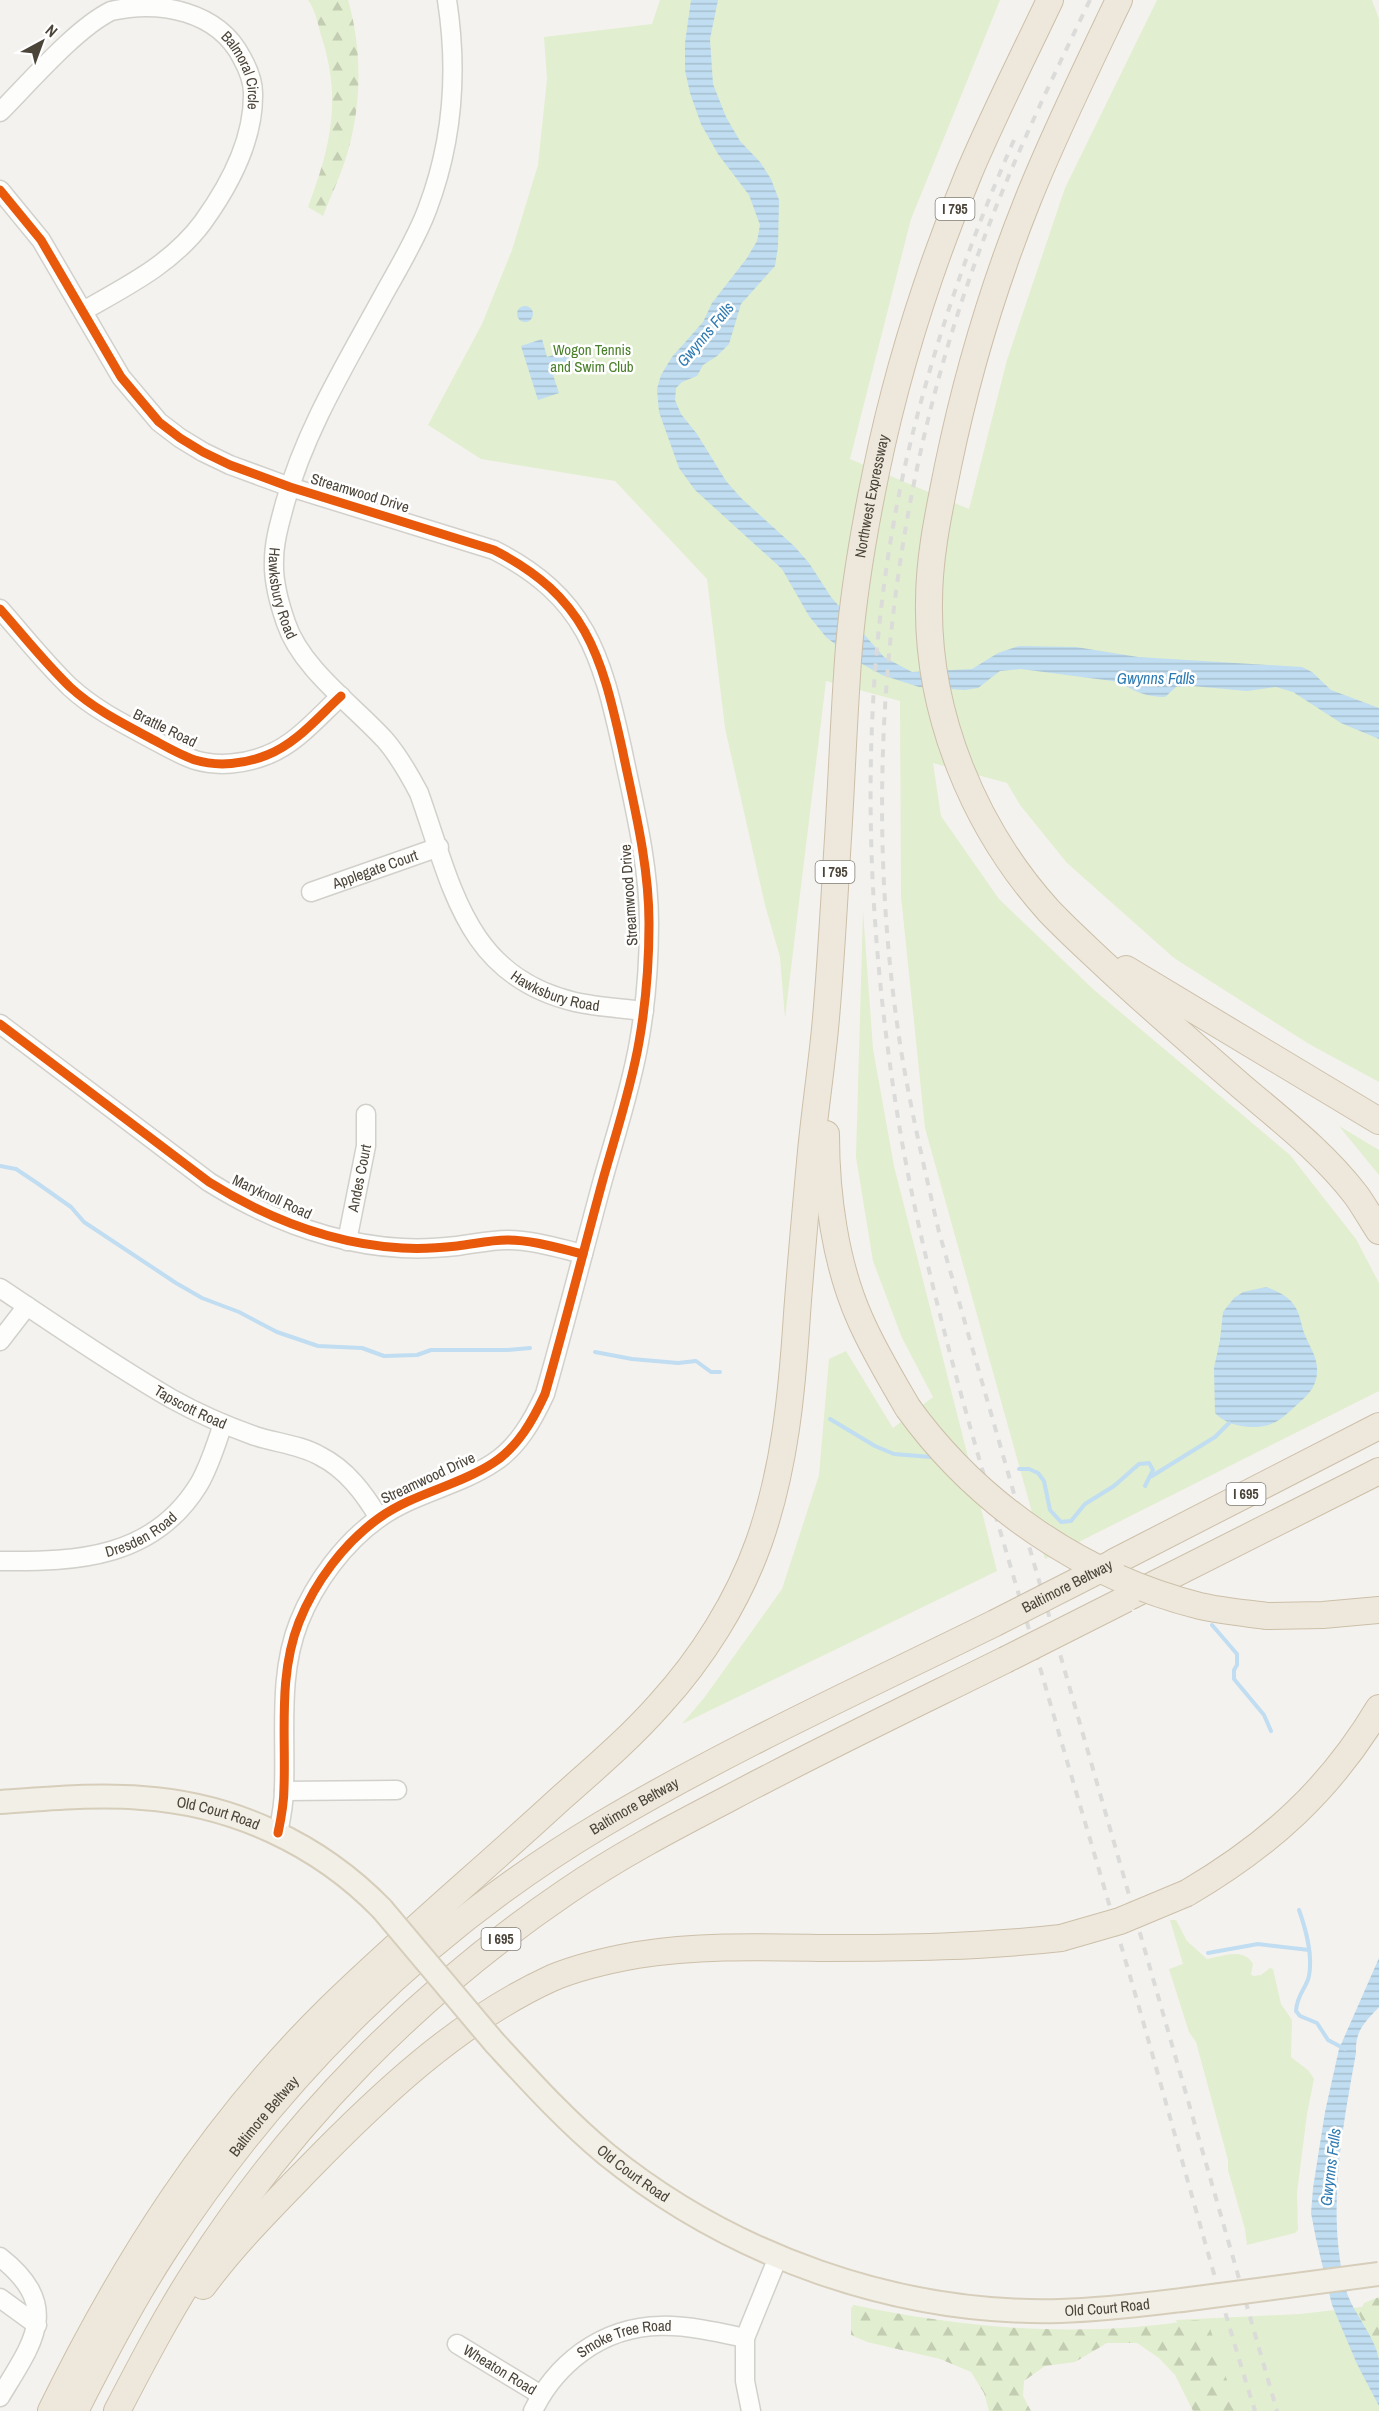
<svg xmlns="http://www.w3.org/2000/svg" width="1379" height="2411" viewBox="0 0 1379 2411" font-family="'Archivo Narrow',sans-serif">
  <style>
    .green { fill: #e1eecf }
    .forest { fill: url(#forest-firs) }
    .water { fill: url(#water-rules) }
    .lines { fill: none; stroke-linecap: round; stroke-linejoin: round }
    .stream { stroke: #c0ddf1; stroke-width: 4 }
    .minor-casing { stroke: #d2d0cb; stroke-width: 21 }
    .major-casing { stroke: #d6cebb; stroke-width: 26 }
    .highway-casing { stroke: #ccbfa9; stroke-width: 28 }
    .minor { stroke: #fdfdfc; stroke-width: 18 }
    .major { stroke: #f2efe6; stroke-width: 22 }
    .highway { stroke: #ede8db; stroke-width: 26 }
    .rail { stroke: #dbdbda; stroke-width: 4; stroke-dasharray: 8 8; stroke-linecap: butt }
    .major-bridge-casing { stroke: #d6cebb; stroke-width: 26; stroke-linecap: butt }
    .highway-bridge-casing { stroke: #ccbfa9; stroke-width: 28; stroke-linecap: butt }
    .major-bridge { stroke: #f2efe6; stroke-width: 22 }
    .highway-bridge { stroke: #ede8db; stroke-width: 26 }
    .cycleway-casing { stroke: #fff; stroke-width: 13 }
    .cycleway { stroke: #e8590c; stroke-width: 9 }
    .labels { text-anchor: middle; stroke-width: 5; stroke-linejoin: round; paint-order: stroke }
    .shield { fill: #fff; stroke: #817c74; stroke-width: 1.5 }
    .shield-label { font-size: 14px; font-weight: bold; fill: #4b4439 }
    .street-label { font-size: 15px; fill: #4b4439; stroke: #fff }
    .park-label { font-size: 15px; fill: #4a7f2a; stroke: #fff }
    .water-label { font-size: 16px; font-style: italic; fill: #2e7ab2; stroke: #fff }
  </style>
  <defs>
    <pattern id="forest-firs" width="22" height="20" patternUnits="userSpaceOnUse" patternTransform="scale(1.5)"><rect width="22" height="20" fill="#e1eecf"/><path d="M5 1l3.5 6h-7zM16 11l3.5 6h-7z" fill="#c3cdb2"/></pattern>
    <pattern id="water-rules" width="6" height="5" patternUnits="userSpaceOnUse" patternTransform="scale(1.5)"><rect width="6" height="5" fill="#c0ddf1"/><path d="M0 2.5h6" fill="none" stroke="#a6bfcf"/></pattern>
  </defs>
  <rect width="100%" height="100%" fill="#f4f2ee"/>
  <!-- green -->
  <g class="green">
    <path d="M660,0H1000L911,219L850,459L969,509L1007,360L1065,188L1157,0H1372L1379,19V1082L1309,1044L1174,958L1067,863L1020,805L1007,783L933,763L941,816L999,899L1093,989L1290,1155L1356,1239L1379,1283V1391L1045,1559L925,1128L901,896L900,701L826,681L785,1018L780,957L765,905L725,728L707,579L615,481L481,459L428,425L482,324L512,250L538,165L547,79L544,37L652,24Z"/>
    <path d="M863,911L873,1049L894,1166L997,1571L682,1724L704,1698L782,1589L819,1475L829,1359L846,1351L893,1428L933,1397L902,1338L873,1261L856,1157Z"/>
    <path d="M1339,1126L1379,1150V1175Z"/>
    <path d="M1170,1920H1176L1187,1941L1207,1959C1223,1956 1244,1947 1253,1964L1251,1974L1253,1976L1261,1975L1270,1968L1273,1969L1281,2004L1292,2020L1291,2057L1309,2071L1314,2079L1307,2114L1297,2193L1298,2230L1295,2233L1247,2245L1245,2229L1228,2170V2160L1196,2042L1189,2032L1169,1969L1183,1964Z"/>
    <path d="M1379,2305V2411H1207L1176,2320L1300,2314Z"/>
  </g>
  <!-- forest -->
  <g class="forest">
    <path d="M308,0H348C362,48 362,103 348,151C342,173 331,195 323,216L308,207C331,146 342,99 321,35C318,24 315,9 308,0Z"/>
    <path d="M1379,2297V2360L1359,2314L1364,2303Z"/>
    <path d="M854,2305C967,2329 1080,2338 1195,2320L1208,2322L1237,2411H1193L1175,2375L1159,2358L1137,2343H1107L1075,2362L1045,2366L1024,2381L1023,2396L1031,2411H989L984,2393L971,2372L940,2359L867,2342L851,2335V2308Z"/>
  </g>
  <!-- water -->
  <g class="water">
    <path d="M691,0H718L710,39L713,84L726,117L740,141L760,162L771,179L779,200L778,247L775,266L741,304L729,344L717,356L703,365L697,376L682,382L676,388L675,400L681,414L697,434L726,481L741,498L794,546L809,563L831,597L884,657L912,672L972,669L998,653L1019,646L1076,647L1138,657L1302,667L1312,672L1331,690L1379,708V739L1341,723L1293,692L1276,687L1247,691L1192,686L1176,687L1165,697C1148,697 1134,692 1120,682L1021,669L1000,671L978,688L965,690L919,687L882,675L855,660L826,637L809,616L782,569L695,490L679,468L659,412L657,389L661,375L672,357L703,322L712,303L747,258L757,241L760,225L749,195L718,154L701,124L690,93L685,70V43Z"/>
    <circle cx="525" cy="314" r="8"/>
    <path d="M542,339L547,357L569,350L575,368L553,375L559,393L538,400L521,346Z"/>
    <path d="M1266,1287C1281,1292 1294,1299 1299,1315C1301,1321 1302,1327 1304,1333C1309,1346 1318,1357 1317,1372C1317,1385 1309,1394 1300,1402C1293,1408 1286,1415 1279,1420C1261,1432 1229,1428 1215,1413L1214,1368L1220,1340L1223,1312L1234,1298L1243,1292Z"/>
    <path d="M1379,1958V2007C1364,2023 1355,2031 1356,2053C1342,2130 1326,2213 1346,2290C1353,2314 1375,2335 1379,2360C1379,2375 1379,2392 1379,2406L1357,2364L1332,2305L1316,2239L1311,2213L1313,2188L1325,2112L1339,2049Z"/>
  </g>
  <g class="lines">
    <!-- stream -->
    <g class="stream">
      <path d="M0,1166L16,1169L37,1183L71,1207L84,1222L176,1283L202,1298L239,1312L277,1332L318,1346L362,1348L384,1356L417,1355L431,1350H507L530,1348"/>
      <path d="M595,1352L632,1359L678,1363L696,1361L711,1372H720"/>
      <path d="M830,1419L875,1446L894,1454L931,1457"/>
      <path d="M1019,1469H1029L1038,1473L1044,1481L1050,1510L1061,1522L1071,1521L1085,1504L1114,1486L1139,1464L1149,1463L1153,1470L1145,1486"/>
      <path d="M1152,1476L1215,1437L1229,1423"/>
      <path d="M1212,1625L1237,1654V1665L1234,1670V1679L1264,1715L1271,1731"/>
      <path d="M1299,1910C1306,1930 1313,1954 1309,1976C1306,1989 1297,1994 1296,2011L1300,2016L1317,2023L1328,2040L1345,2049"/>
      <path d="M1208,1953L1258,1944L1309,1950"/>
    </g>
    <!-- minor casing -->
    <g class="minor-casing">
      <g id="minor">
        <path id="s1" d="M447,0C458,71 453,142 427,210C416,239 399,267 384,294C347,362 306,428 285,503C280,522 274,541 274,561C273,582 279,603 286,623C301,668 353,705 385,740C399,756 409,774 419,793C452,885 465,976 575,1002C597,1007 621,1008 644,1011"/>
        <path id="s2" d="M0,112C30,82 75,29 111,11C160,0 218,11 242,58C248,69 253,81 253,93C254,139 229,186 203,222C172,264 127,286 83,311"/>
        <path d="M0,190L41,240L121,377L159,422L180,438L203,452L230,465L290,487L494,550C586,597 601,654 622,748C634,806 649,864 649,923C649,963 646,1003 639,1042C631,1089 615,1136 602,1183C583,1253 565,1324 545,1394C533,1420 518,1447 493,1463C458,1486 414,1493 379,1518C344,1543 315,1582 299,1622C278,1675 286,1733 284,1788C284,1803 281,1819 278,1833"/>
        <path d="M0,609C23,635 45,663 70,687C94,709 122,723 150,738C165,746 180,755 195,760C218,767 245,764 267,755C296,744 318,717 341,696"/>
        <path id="s3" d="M311,892L439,847"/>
        <path d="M0,1024L209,1182C268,1219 332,1244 402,1248C420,1249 439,1248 457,1246C474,1244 490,1240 507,1240C533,1240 558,1248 583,1254"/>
        <path id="s4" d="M347,1241L366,1146V1114"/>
        <path id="s5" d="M0,1288C57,1326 113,1365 172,1399C199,1414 227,1426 255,1436C277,1443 301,1445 320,1456C346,1469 364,1493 379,1518"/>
        <path d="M0,1341L27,1306"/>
        <path id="s6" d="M0,1561C78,1562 154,1558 199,1484C210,1465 216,1444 223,1424"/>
        <path d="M284,1791L397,1790"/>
        <path d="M0,2257C63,2307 33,2342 0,2397"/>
        <path d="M0,2298L37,2325"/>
        <path id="s7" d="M457,2344L541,2395"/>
        <path id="s8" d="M533,2411C545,2386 560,2368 582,2352C635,2314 686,2325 745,2338"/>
        <path d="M751,2411L745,2381V2338L778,2257"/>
      </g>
    </g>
    <!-- major casing -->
    <g class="major-casing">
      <g id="major">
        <path id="s9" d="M0,1802C47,1799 95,1794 142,1798C233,1804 319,1844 382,1909"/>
        <path id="s10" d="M494,2042C530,2081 565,2120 606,2154C732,2256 897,2315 1060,2311C1101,2310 1141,2305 1182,2300"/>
      </g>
    </g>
    <!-- highway casing -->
    <g class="highway-casing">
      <g id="highway">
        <path d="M1119,0C1088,65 1056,130 1029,197C994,284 967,374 948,466C939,511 929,556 929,602C927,714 974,828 1049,911C1067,930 1087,948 1106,966C1150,1007 1195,1046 1241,1086C1281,1120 1324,1153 1356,1195C1364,1206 1371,1219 1379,1231"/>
        <path d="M1126,969L1379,1121"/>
        <path d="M826,1134C826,1194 835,1263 860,1319C873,1349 891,1379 908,1408"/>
        <path d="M1114,1562L1379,1426"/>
        <path d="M1131,1596L1379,1471"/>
        <path d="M1267,1616L1323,1615L1379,1610"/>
        <path d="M1187,1893C1269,1845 1330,1790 1379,1708"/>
        <path d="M203,2286C234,2244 271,2207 308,2169C379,2096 458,2021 552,1978C578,1967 609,1960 637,1955C700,1945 762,1947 824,1948C904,1948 982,1947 1061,1938"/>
        <path id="s11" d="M51,2411C123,2264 211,2125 329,2009C404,1936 484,1869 561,1798C595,1768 630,1738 660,1704C702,1658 738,1601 759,1542C785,1468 792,1392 797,1314C801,1260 806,1205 811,1151C815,1110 821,1070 825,1029C831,965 834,902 838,838C842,775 844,711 849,647C854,589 864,530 876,472C897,370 929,269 969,173C994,114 1023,57 1050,0"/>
        <path id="s12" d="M75,2411C103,2356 132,2300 166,2248C278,2077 425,1930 601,1825C727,1750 863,1688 995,1623"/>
        <path d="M117,2411C142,2363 167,2315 196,2270C292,2120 419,1992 566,1892C617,1857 672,1828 726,1800C818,1751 912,1706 1005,1660"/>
      </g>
    </g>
    <!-- minor -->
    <use href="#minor" class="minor"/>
    <!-- major -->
    <use href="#major" class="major"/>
    <!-- highway -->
    <use href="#highway" class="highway"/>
    <!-- rail -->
    <g class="rail">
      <path d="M1090,0C1048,87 1007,172 975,263C886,510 860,791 901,1050C911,1111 925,1171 939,1232L1277,2411"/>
      <path d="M1014,140C967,247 928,361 903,475C856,695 864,921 902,1142C936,1330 997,1515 1049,1699C1074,1786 1100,1872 1125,1959C1169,2109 1208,2261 1255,2411"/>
    </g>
    <!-- major-bridge casing -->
    <g class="major-bridge-casing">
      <g id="major-bridge">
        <path d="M382,1909L494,2042"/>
        <path d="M1182,2300L1379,2274"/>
      </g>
    </g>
    <!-- highway-bridge casing -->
    <g class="highway-bridge-casing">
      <g id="highway-bridge">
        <path d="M908,1408C978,1505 1084,1577 1200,1606C1222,1611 1245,1613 1267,1616"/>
        <path id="s13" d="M995,1623L1111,1564"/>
        <path d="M1005,1660L1126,1599"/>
        <path d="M1061,1938L1120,1921L1187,1893"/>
      </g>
    </g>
    <!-- major-bridge -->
    <use href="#major-bridge" class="major-bridge"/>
    <!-- highway-bridge -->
    <use href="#highway-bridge" class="highway-bridge"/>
    <!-- cycleway casing -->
    <g class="cycleway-casing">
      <g id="cycleway">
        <path d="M0,190L41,240L121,377L159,422L180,438L203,452L230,465L290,487L494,550C586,597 601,654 622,748C634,806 649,864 649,923C649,963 646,1003 639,1042C631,1089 615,1136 602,1183C583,1253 565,1324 545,1394C533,1420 518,1447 493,1463C458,1486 414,1493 379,1518C344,1543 315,1582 299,1622C278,1675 286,1733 284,1788C284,1803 281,1819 278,1833"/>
        <path d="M0,609C23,635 45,663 70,687C94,709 122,723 150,738C165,746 180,755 195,760C218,767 245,764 267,755C296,744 318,717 341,696"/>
        <path d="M0,1024L209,1182C268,1219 332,1244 402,1248C420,1249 439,1248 457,1246C474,1244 490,1240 507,1240C533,1240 558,1248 583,1254"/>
      </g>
    </g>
    <!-- cycleway -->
    <use href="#cycleway" class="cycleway"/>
  </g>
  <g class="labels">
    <!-- shield labels -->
    <g class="shield">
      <rect x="935.5" y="198" width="39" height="22" rx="4.5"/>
      <rect x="815.5" y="861" width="39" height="22" rx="4.5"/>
      <rect x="1226.5" y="1483" width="39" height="22" rx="4.5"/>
      <rect x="481.5" y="1928" width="39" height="22" rx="4.5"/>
    </g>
    <g class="shield-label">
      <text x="955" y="214">I 795</text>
      <text x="835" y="877">I 795</text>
      <text x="1246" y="1499">I 695</text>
      <text x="501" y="1944">I 695</text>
    </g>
    <!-- street labels -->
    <g class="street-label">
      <text dy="5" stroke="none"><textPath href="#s2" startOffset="312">Balmoral Circle</textPath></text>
      <text transform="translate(360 493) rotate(17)" y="5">Streamwood Drive</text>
      <text dy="5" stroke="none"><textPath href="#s11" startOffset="2186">Northwest Expressway</textPath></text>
      <text dy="5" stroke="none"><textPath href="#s1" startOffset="632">Hawksbury Road</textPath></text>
      <text transform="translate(165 728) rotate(26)" y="5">Brattle Road</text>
      <text dy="5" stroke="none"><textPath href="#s3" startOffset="68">Applegate Court</textPath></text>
      <text transform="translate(629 895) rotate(-94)" y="5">Streamwood Drive</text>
      <text dy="5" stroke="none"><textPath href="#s1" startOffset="1134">Hawksbury Road</textPath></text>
      <text dy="5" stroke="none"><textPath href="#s4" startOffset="64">Andes Court</textPath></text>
      <text transform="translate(272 1197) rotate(25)" y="5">Maryknoll Road</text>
      <text dy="5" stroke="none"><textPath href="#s5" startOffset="225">Tapscott Road</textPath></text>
      <text transform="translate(428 1478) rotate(-25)" y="5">Streamwood Drive</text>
      <text dy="5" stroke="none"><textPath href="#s6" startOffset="146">Dresden Road</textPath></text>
      <text dy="5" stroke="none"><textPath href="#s13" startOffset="81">Baltimore Beltway</textPath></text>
      <text dy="5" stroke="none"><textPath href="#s12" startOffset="837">Baltimore Beltway</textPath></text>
      <text dy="5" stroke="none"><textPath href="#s9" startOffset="220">Old Court Road</textPath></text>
      <text dy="5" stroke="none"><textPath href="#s12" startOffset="351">Baltimore Beltway</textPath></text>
      <text dy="5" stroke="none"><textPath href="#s10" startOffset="192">Old Court Road</textPath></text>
      <text dy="5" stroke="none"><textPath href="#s10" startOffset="696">Old Court Road</textPath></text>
      <text dy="5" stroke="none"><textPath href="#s8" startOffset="123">Smoke Tree Road</textPath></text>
      <text dy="5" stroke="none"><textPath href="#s7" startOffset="50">Wheaton Road</textPath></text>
    </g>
    <!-- park labels -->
    <g class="park-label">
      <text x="592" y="355">Wogon Tennis<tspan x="592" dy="17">and Swim Club</tspan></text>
    </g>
    <!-- water labels -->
    <g class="water-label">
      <text transform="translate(705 334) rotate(-50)" y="6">Gwynns Falls</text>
      <text x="1156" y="684">Gwynns Falls</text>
      <text transform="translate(1330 2167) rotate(-83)" y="6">Gwynns Falls</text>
    </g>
  </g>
  <!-- north arrow -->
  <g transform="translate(42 42) rotate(41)" stroke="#ffffff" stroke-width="4.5" paint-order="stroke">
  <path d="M0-4.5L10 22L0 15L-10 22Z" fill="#4b4439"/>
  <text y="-9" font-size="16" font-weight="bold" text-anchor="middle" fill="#4b4439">N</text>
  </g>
</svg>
